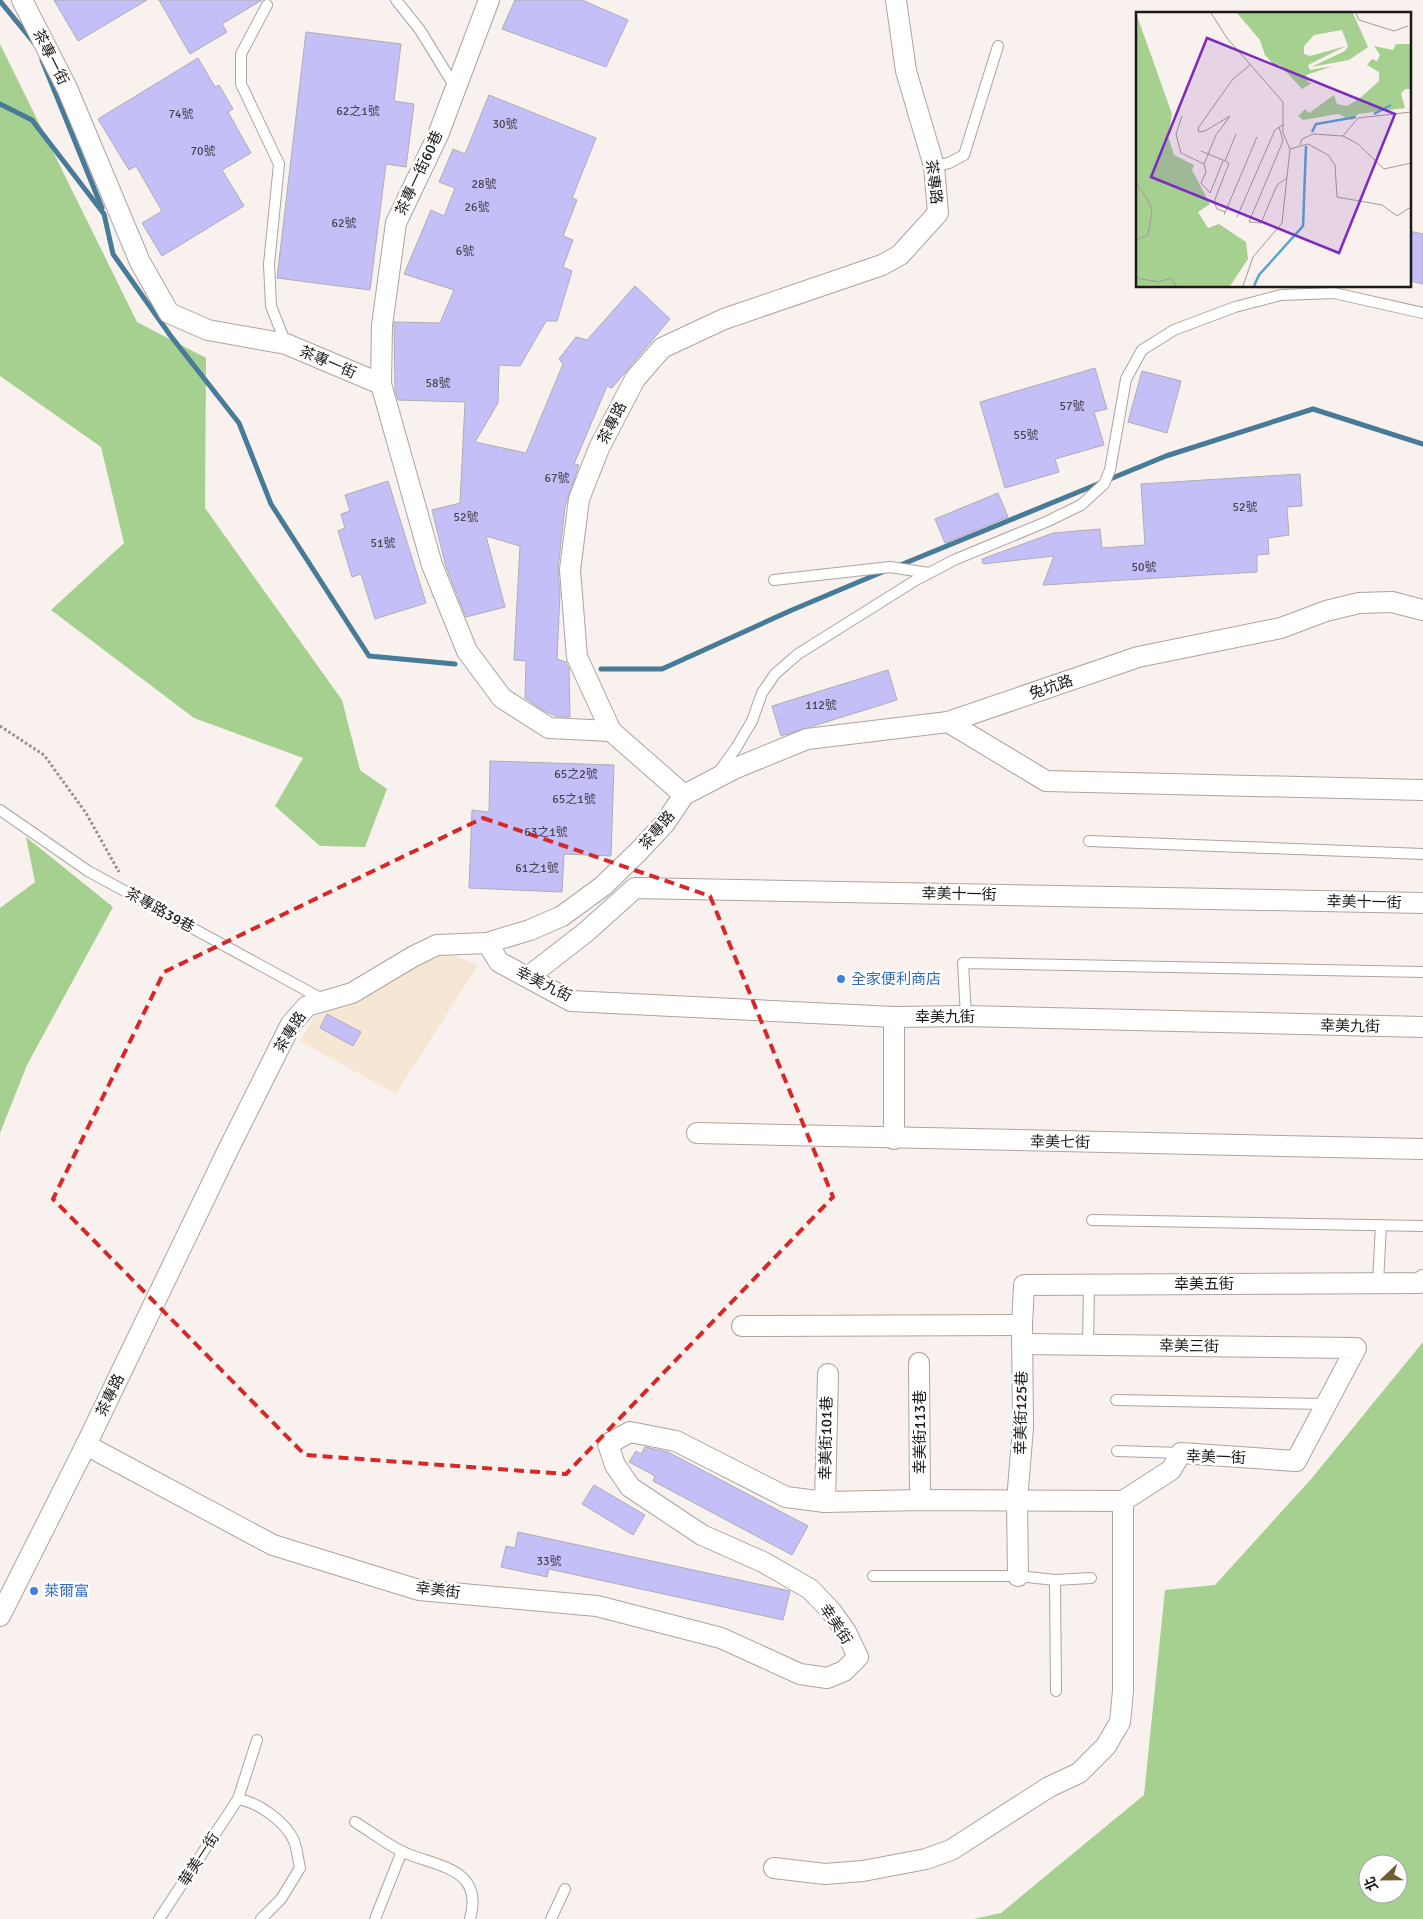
<svg xmlns="http://www.w3.org/2000/svg" width="1423" height="1919" viewBox="0 0 1423 1919" font-family="Signika,'Noto Sans TC',sans-serif">
  <style>
    .industrial { fill: #f6e7d4 }
    .forest { fill: #a6d090; fill-rule: evenodd }
    .lines { fill: none; stroke-linecap: round; stroke-linejoin: round }
    .stream { stroke: #477b98; stroke-width: 5 }
    .building { fill: #c5bff7; stroke: #adadb4 }
    .service-casing { stroke: #aca4a1; stroke-width: 12 }
    .minor-casing { stroke: #aca4a1; stroke-width: 22 }
    .path { stroke: #958f8c; stroke-width: 3; stroke-dasharray: 2.5 2.5; stroke-linecap: butt }
    .service { stroke: #fff; stroke-width: 10 }
    .minor { stroke: #fff; stroke-width: 20 }
    .marked { fill: none; stroke: #d62828; stroke-width: 4; stroke-dasharray: 10 6; stroke-linejoin: round }
    .shop-dot { fill: #3f7fe0; stroke: #fff; stroke-width: 2 }
    .labels { text-anchor: middle; stroke-width: 5; stroke-linejoin: round; paint-order: stroke }
    .number-label { font-size: 12px; fill: #464350 }
    .street-label { font-size: 15px; fill: #1c1a18; stroke: #fff }
    .shop-label { font-size: 15px; fill: #366cbe; stroke: #fff; text-anchor: start }
    .inset-river { fill: none; stroke: #59a5cf; stroke-width: 2.5 }
    .inset-road { fill: none; stroke: #a19b98; stroke-width: 1 }
    .view { fill: #7b2cbf; fill-opacity: 0.15; stroke: #7b2cbf; stroke-width: 2.5 }
    .inset-edge { fill: none; stroke: #1c1a18; stroke-width: 2.5 }
  </style>
  <rect width="100%" height="100%" fill="#f9f1ed"/>
  <!-- industrial -->
  <path class="industrial" d="M441,954L458,957L478,965L396,1094L300,1041L314,1017L357,999L385,985L423,960Z"/>
  <!-- forest -->
  <g class="forest">
    <path d="M0,44L137,322L206,358L205,508L342,700L360,770L387,789L365,847L320,846L275,806L303,758L194,718L51,610L124,543L101,447L0,376Z"/>
    <path d="M26,837L113,907L27,1065L0,1133V908L35,882Z"/>
    <path d="M1423,1342V1919H973L1001,1913L1144,1795L1165,1590L1215,1585L1312,1478ZM1368,1864H1398V1894H1368Z"/>
  </g>
  <g class="lines">
    <!-- stream -->
    <g class="stream">
      <path d="M0,1L35,44"/>
      <path d="M42,60L102,208"/>
      <path d="M0,104L32,120L104,214L113,254L170,335L239,423L271,504L369,656L455,664"/>
      <path d="M898,566L1166,456L1313,409L1423,444"/>
      <path d="M601,669H662L792,610L887,570"/>
    </g>
  </g>
  <!-- building -->
  <g class="building">
    <path d="M54,0H147L78,41Z"/>
    <path d="M159,0H262L222,24L227,32L190,54Z"/>
    <path d="M515,0H582L628,20L606,67L502,29Z"/>
    <path d="M306,32L401,44L394,101L414,104L406,167L386,164L370,290L277,278Z"/>
    <path d="M198,58L215,87L219,85L233,109L228,112L251,153L222,170L244,206L162,256L142,223L162,211L136,166L129,170L98,119Z"/>
    <path d="M489,95L596,138L572,198L577,200L563,236L573,240L563,267L572,271L557,321H546L520,366L499,365L498,403L475,442L526,453L563,364L559,359L576,337L587,340L635,286L670,319L612,388L607,386L574,464L579,465L565,507L558,569L560,594L557,659L566,662L569,668L570,717H558L544,711L525,698L526,661L514,660L520,546L486,536L505,607L466,617L446,567L432,510L460,503L465,402L398,400L395,390L394,322L440,323L454,290L404,274L431,210L444,216L455,188L439,182L453,149L465,154Z"/>
    <path d="M1409,231L1423,234V284L1409,281Z"/>
    <path d="M1095,368L1107,409L1094,412L1104,445L1055,459L1059,472L1005,488L980,402Z"/>
    <path d="M1142,371L1181,381L1167,433L1128,422Z"/>
    <path d="M1300,474L1302,506L1287,507L1289,535L1268,538L1269,554L1257,555V572L1043,585L1054,556L983,564L982,559L1053,533L1100,529L1102,548L1145,545L1141,484Z"/>
    <path d="M388,481L426,603L375,619L361,574L352,577L338,531L345,528L341,514L350,511L345,495Z"/>
    <path d="M998,493L1008,517L945,543L935,519Z"/>
    <path d="M888,670L897,700L781,736L772,706Z"/>
    <path d="M490,761L614,765L611,856L564,854L562,892L469,888L472,810L489,812Z"/>
    <path d="M327,1014L361,1032L353,1046L320,1028Z"/>
    <path d="M645,1447L668,1452L808,1526L792,1555L653,1481L655,1476L629,1462L636,1451L641,1454Z"/>
    <path d="M594,1485L645,1515L633,1535L582,1504Z"/>
    <path d="M518,1532L790,1591L783,1620L549,1569L547,1577L501,1567L506,1546L515,1548Z"/>
  </g>
  <g class="lines">
    <!-- service casing -->
    <g class="service-casing">
      <g id="service">
        <path d="M396,0L420,30L455,87"/>
        <path d="M267,5L241,54V84L279,164L269,264L271,306L286,344"/>
        <path d="M934,166L949,163L964,155L998,46"/>
        <path d="M774,580L890,567L929,573"/>
        <path d="M718,773L736,748L752,721L762,693L775,674L798,654L916,580L954,560L1046,522L1081,505L1104,484L1110,470L1126,379L1142,350L1174,330L1235,307L1281,295L1334,293L1423,313"/>
        <path d="M0,810L88,871L324,1000"/>
        <path d="M1089,841L1423,854"/>
        <path d="M966,1016L963,963L1423,972"/>
        <path d="M1092,1220L1423,1226"/>
        <path d="M1378,1283L1381,1225"/>
        <path d="M1088,1345L1089,1284"/>
        <path d="M1116,1400L1326,1404"/>
        <path d="M1117,1451L1181,1453"/>
        <path d="M873,1576H1018L1055,1580L1091,1578"/>
        <path d="M1055,1580L1056,1691"/>
        <path d="M238,1799C258,1802 286,1822 294,1841C297,1849 298,1859 300,1868L281,1899L261,1919"/>
        <path d="M355,1822C370,1831 385,1843 401,1851C434,1867 485,1866 470,1919"/>
        <path d="M159,1919L238,1799L257,1740"/>
        <path d="M375,1919L402,1851"/>
        <path d="M551,1919L565,1889"/>
      </g>
    </g>
    <!-- minor casing -->
    <g class="minor-casing">
      <g id="minor">
        <path d="M22,0L67,88L140,262L169,313L208,330L286,344L381,384"/>
        <path d="M489,0L438,135L396,223L382,325L381,384L432,565L467,651L502,698L549,728L611,731"/>
        <path d="M948,722L1046,781L1423,790"/>
        <path d="M684,795L611,731L577,657L570,570L579,499L599,448L635,379L662,348L724,319L882,265L900,255L938,213L934,166L906,71L896,0"/>
        <path d="M487,943L499,962L571,1001L894,1017L966,1016L1423,1027"/>
        <path d="M528,977L586,932L635,888L1423,903"/>
        <path d="M697,1133L1423,1149"/>
        <path d="M894,1139V1017"/>
        <path d="M742,1326L1022,1325"/>
        <path d="M1022,1344L1356,1348L1296,1461L1181,1453L1171,1470L1123,1501"/>
        <path d="M919,1363L920,1500"/>
        <path d="M86,1445L273,1545L419,1590L597,1606L721,1638L800,1674L827,1678L844,1671L858,1657L846,1632L831,1611L810,1589L763,1562L702,1535L630,1487L615,1465L608,1444L630,1432L676,1441L786,1497L825,1502L920,1500L1123,1501"/>
        <path d="M825,1502L828,1374"/>
        <path d="M1018,1576L1017,1501L1023,1427L1022,1325L1024,1285L1420,1283L1423,1280"/>
        <path d="M0,1616L86,1445L228,1150L291,1024L307,1006L352,993L414,956L437,945L487,943L530,930L562,916L603,886L639,851L665,823L684,795L736,768L807,739L948,722L1138,657L1281,628L1326,611L1359,603L1392,602L1423,610"/>
        <path d="M774,1868L825,1874L863,1871L926,1859L951,1850L1049,1787L1079,1773L1106,1746L1120,1722L1123,1691V1501"/>
      </g>
    </g>
    <!-- path -->
    <path class="path" d="M0,726L44,755L86,813L119,872"/>
    <!-- service -->
    <use href="#service" class="service"/>
    <!-- minor -->
    <use href="#minor" class="minor"/>
  </g>
  <!-- marked area -->
  <path class="marked" d="M483,818L710,896L833,1197L566,1474L305,1455L53,1199L164,972Z"/>
  <!-- markers -->
  <g class="shop-dot">
    <circle cx="841" cy="979" r="5"/>
    <circle cx="34" cy="1591" r="5"/>
  </g>
  <g class="labels">
    <!-- number labels -->
    <g class="number-label">
      <text x="358" y="115">62之1號</text>
      <text x="181" y="118">74號</text>
      <text x="505" y="128">30號</text>
      <text x="203" y="155">70號</text>
      <text x="484" y="188">28號</text>
      <text x="477" y="211">26號</text>
      <text x="344" y="227">62號</text>
      <text x="465" y="255">6號</text>
      <text x="438" y="387">58號</text>
      <text x="1072" y="410">57號</text>
      <text x="1026" y="439">55號</text>
      <text x="557" y="482">67號</text>
      <text x="1245" y="511">52號</text>
      <text x="466" y="521">52號</text>
      <text x="383" y="547">51號</text>
      <text x="1144" y="571">50號</text>
      <text x="821" y="709">112號</text>
      <text x="576" y="778">65之2號</text>
      <text x="574" y="803">65之1號</text>
      <text x="546" y="836">63之1號</text>
      <text x="537" y="872">61之1號</text>
      <text x="549" y="1565">33號</text>
    </g>
    <!-- street labels -->
    <g class="street-label">
      <text transform="translate(51 57) rotate(63)" y="5">茶專一街</text>
      <text transform="translate(419 173) rotate(-65)" y="5">茶專一街60巷</text>
      <text transform="translate(934 182) rotate(83)" y="5">茶專路</text>
      <text transform="translate(328 362) rotate(23)" y="5">茶專一街</text>
      <text transform="translate(612 423) rotate(-63)" y="5">茶專路</text>
      <text transform="translate(1051 687) rotate(-19)" y="5">兔坑路</text>
      <text transform="translate(657 830) rotate(-50)" y="5">茶專路</text>
      <text transform="translate(959 894) rotate(1)" y="5">幸美十一街</text>
      <text transform="translate(1364 902) rotate(1)" y="5">幸美十一街</text>
      <text transform="translate(160 910) rotate(29)" y="5">茶專路39巷</text>
      <text transform="translate(544 984) rotate(26)" y="5">幸美九街</text>
      <text x="945" y="1022">幸美九街</text>
      <text transform="translate(1350 1026) rotate(1)" y="5">幸美九街</text>
      <text transform="translate(290 1032) rotate(-58)" y="5">茶專路</text>
      <text transform="translate(1060 1142) rotate(1)" y="5">幸美七街</text>
      <text x="1204" y="1289">幸美五街</text>
      <text transform="translate(1189 1346) rotate(1)" y="5">幸美三街</text>
      <text transform="translate(110 1395) rotate(-64)" y="5">茶專路</text>
      <text transform="translate(1021 1413) rotate(-89)" y="5">幸美街125巷</text>
      <text transform="translate(920 1432) rotate(-90)" y="5">幸美街113巷</text>
      <text transform="translate(826 1438) rotate(-89)" y="5">幸美街101巷</text>
      <text transform="translate(1216 1457) rotate(2)" y="5">幸美一街</text>
      <text transform="translate(438 1590) rotate(7)" y="5">幸美街</text>
      <text transform="translate(836 1624) rotate(56)" y="5">幸美街</text>
      <text transform="translate(199 1859) rotate(-57)" y="5">華美一街</text>
    </g>
    <!-- shop labels -->
    <g class="shop-label">
      <text x="851" y="984">全家便利商店</text>
      <text x="44" y="1596">萊爾富</text>
    </g>
  </g>
  <!-- overview -->
  <g transform="translate(1136 12)">
    <rect width="275" height="275" fill="#f9f1ed"/>
    <path d="M0,1L36,102L32,124L38,143L58,153L56,158L74,192L62,200L72,216L83,212L110,230L112,247L94,274H0ZM101,1H217L232,35L213,48L175,55L209,39L212,34L206,18L178,23L168,34V42L174,44L210,34L172,53L174,58L197,54L170,63L172,70L176,71L166,77L144,53H138L129,43L124,28ZM260,32H275V77H269L265,82L269,96L222,102L216,108L202,102L167,108L162,104L169,97L173,101L198,83L201,92L211,94L224,86L243,69V60L231,53L236,47L241,49L244,43L238,34L257,38Z" fill="#a6d090"/>
    <path class="inset-river" d="M238,102L255,93M176,120L180,112L220,105M118,274L123,263L167,214L170,134"/>
    <path class="inset-road" d="M75,1L91,26L147,90V121L154,137L146,211L117,245L107,274M220,1L223,8L258,19L272,14M46,104L40,122L45,141L68,152M143,115L147,129L113,210L125,211L141,173L151,166M207,124L222,106L275,100M164,133L166,127L177,122L207,124L222,132L248,157L275,151M154,137L172,132L192,143L199,153L201,185L246,193L261,204L275,195M65,139L89,149M89,149L100,122M68,152L80,123L94,104L69,119L63,120L62,116L97,67L114,53M68,152L70,160L65,171L74,181L87,149M0,171L13,190L16,199L12,223L0,228M89,200L81,197L78,190L93,151L89,149M88,203L121,125M101,205L139,118L148,112M0,266L23,270L35,266L40,274"/>
    <path class="view" d="M71,26L259,102L203,241L15,165Z"/>
    <rect width="275" height="275" class="inset-edge"/>
  </g>
  <!-- north arrow -->
  <g transform="translate(1383 1879) rotate(248)"><circle r="24" fill="#ffffff" stroke="#a4a3a3"/>
  <path d="M0-4L9 19L0 12L-9 19Z" fill="#6d602d"/>
  <text y="-8" font-size="14" font-weight="bold" text-anchor="middle" fill="#1c1a18">北</text>
  </g>
</svg>
